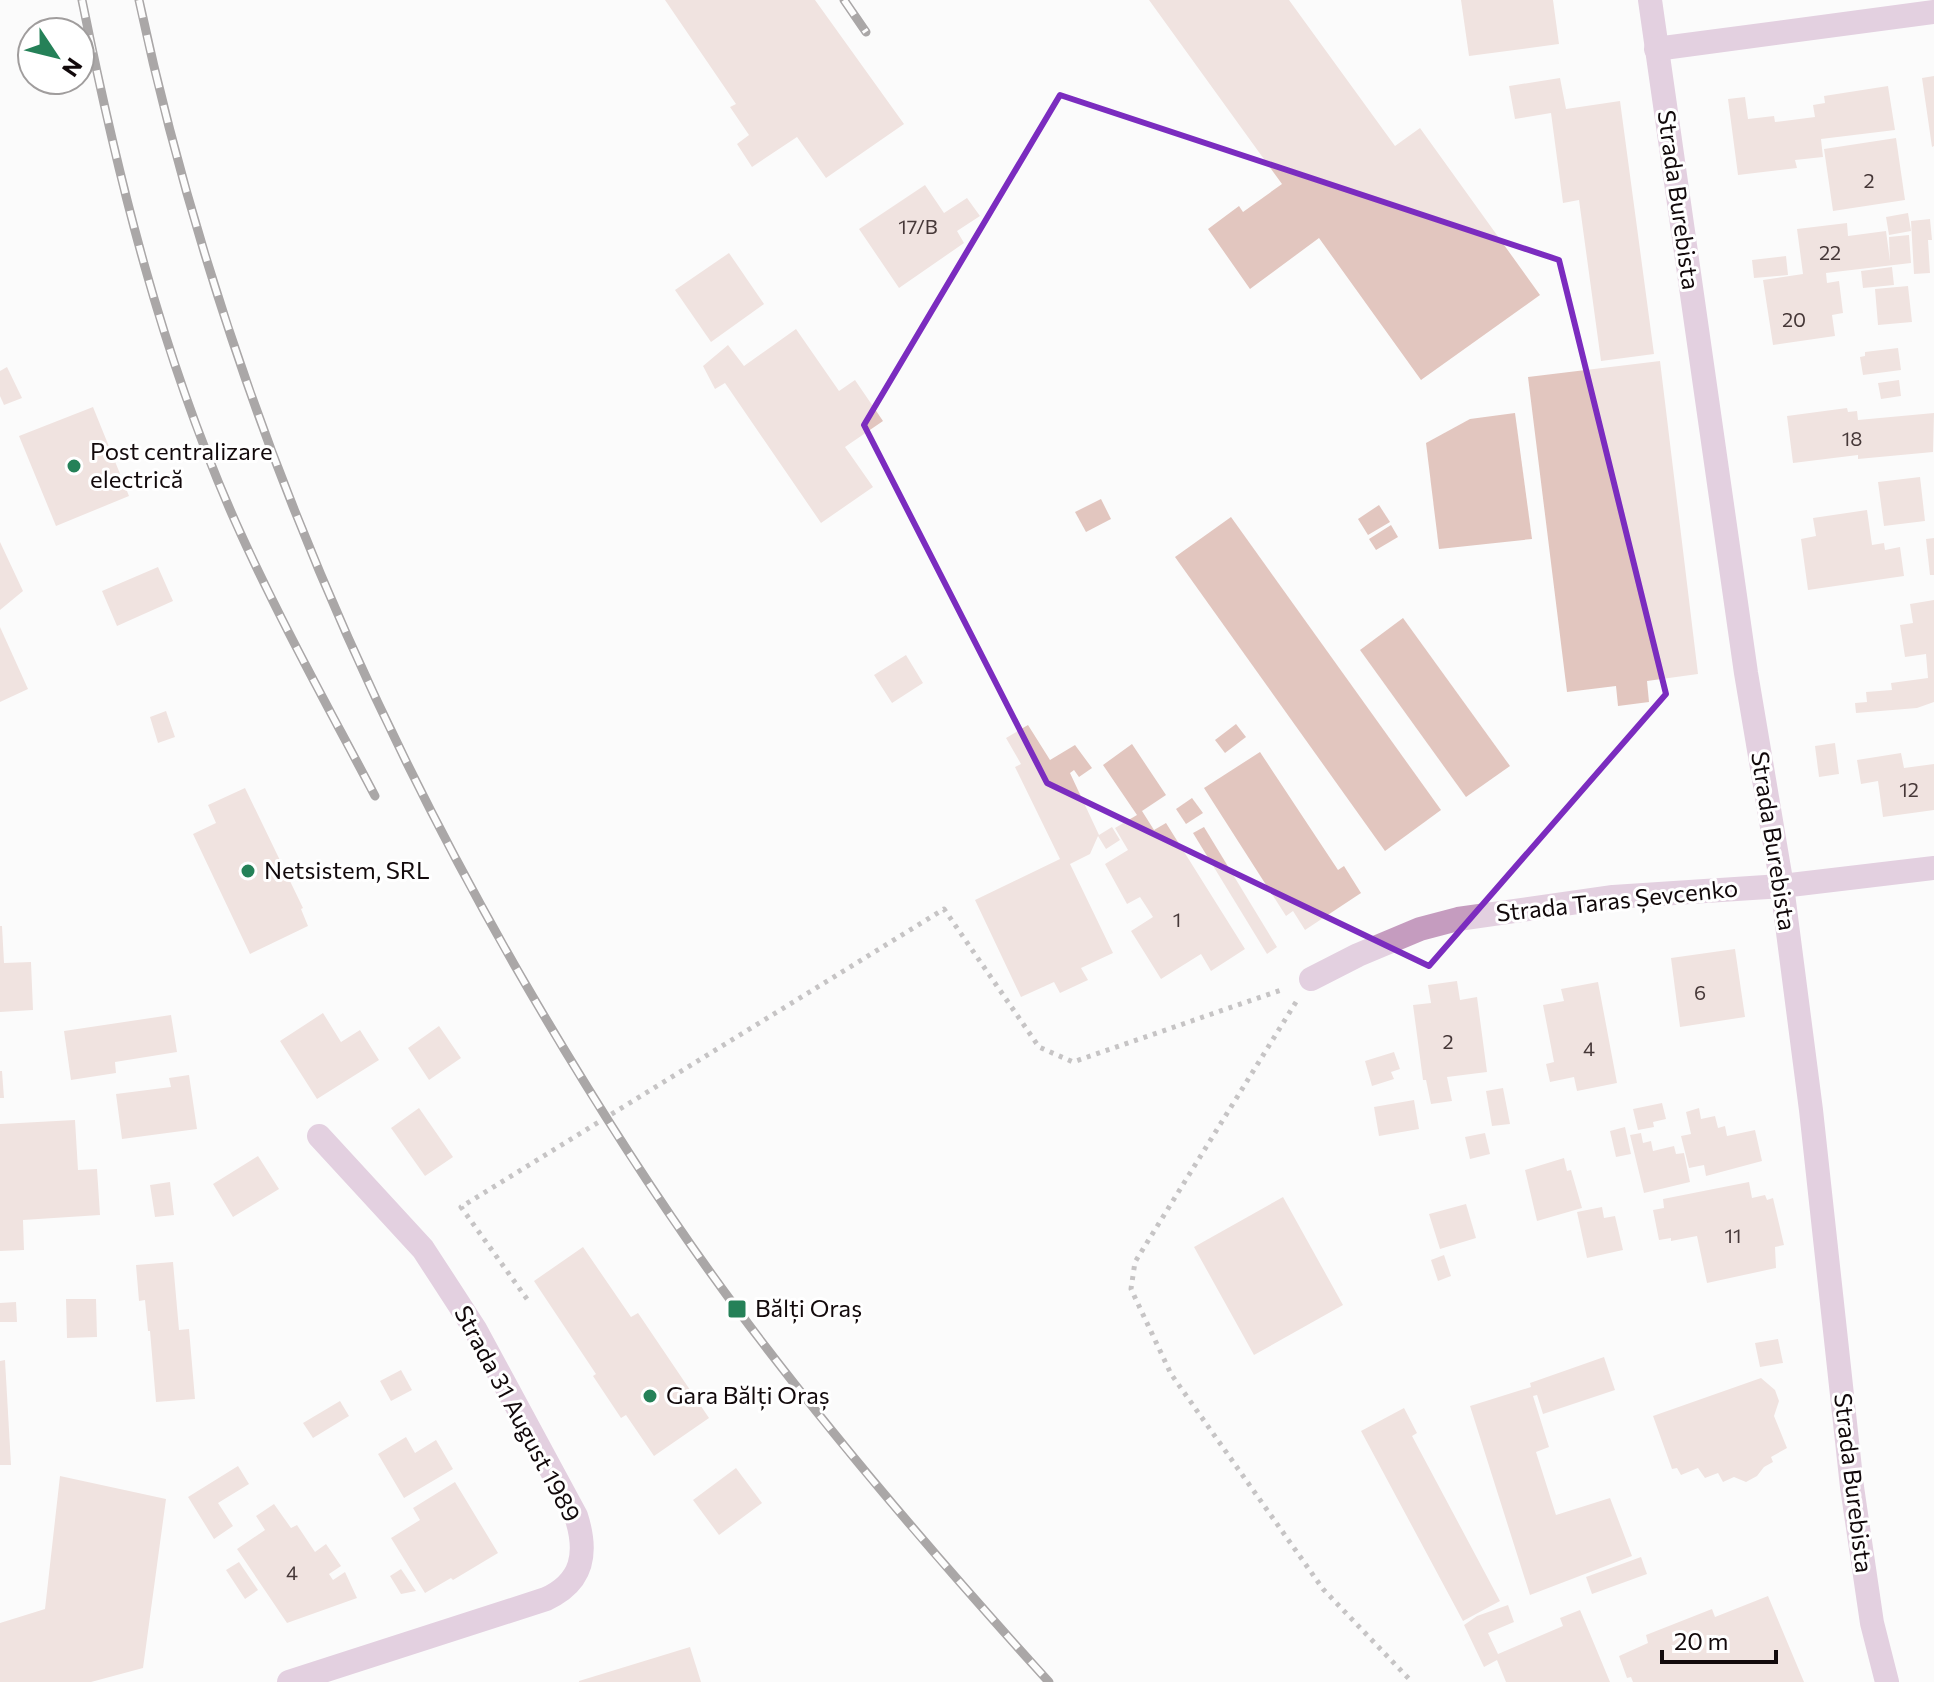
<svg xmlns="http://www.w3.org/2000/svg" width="1934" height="1682" viewBox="0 0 1934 1682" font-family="Commissioner,sans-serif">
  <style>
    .building { fill: #e2c6bf }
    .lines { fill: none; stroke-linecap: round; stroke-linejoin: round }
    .path { stroke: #868283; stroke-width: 5; stroke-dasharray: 4 6; stroke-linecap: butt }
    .minor { stroke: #c59cbf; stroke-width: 24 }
    .rail-casing { stroke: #474042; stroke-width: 9 }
    .rail { stroke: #fff; stroke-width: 6; stroke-dasharray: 18; stroke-linecap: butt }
    .marked { fill: none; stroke: #7b2cbf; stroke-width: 6; stroke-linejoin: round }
    .poi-dot { fill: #258158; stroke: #fff; stroke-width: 3 }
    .labels { text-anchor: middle; stroke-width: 6; stroke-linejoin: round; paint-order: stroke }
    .number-label { font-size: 20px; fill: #463838 }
    .street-label { font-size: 24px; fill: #12090b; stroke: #fff }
    .poi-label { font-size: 24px; fill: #12090b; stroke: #fff; text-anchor: start }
  </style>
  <rect width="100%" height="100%" fill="#fbfbfb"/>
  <!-- building -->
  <g class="building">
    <path d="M665,0H815L904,124L826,178L797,137L752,167L737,144L749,135L730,107L736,104Z"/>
    <path d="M1149,0H1289L1395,146L1420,128L1540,295L1421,380L1319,238L1250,289L1208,229L1239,206L1243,212L1282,184Z"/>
    <path d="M1461,0H1553L1559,44L1469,56Z"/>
    <path d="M1934,76V146L1932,147L1922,78Z"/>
    <path d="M1560,78L1566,109L1620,101L1654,354L1601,361L1579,200L1563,203L1551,113L1515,119L1509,86Z"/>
    <path d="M1888,86L1895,130L1821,139L1823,157L1795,160L1797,168L1738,175L1728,99L1745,97L1748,119L1774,116L1775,122L1815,117L1813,105L1825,103L1824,96Z"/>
    <path d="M1896,138L1905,200L1833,211L1824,149Z"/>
    <path d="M925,185L944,213L967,198L980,216L957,231L964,243L899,288L859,229Z"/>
    <path d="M1908,213L1911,231L1889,235L1886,217Z"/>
    <path d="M1930,219L1932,240H1928L1930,273L1914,274L1911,221Z"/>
    <path d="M1847,223L1848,236L1886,231L1890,261L1889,237L1909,235L1911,263L1826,273L1827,283L1839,281L1843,313L1832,315L1835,336L1773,345L1763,280L1803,274L1797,229Z"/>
    <path d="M729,253L764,304L711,342L675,290Z"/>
    <path d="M1786,256L1788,275L1754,278L1752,260Z"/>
    <path d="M1892,267L1894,285L1863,288L1861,271Z"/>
    <path d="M1908,286L1912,322L1878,325L1875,289Z"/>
    <path d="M796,329L839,391L855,380L883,421L845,447L873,487L821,523L725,383L715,389L703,366L728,345L744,366Z"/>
    <path d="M1898,348L1901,370L1863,375L1860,357L1865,356V352Z"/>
    <path d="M1660,361L1698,674L1647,681L1649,702L1618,706L1616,686L1567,692L1528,377Z"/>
    <path d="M7,367L22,398L4,405L0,396V371Z"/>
    <path d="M1899,380L1901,396L1881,399L1878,383Z"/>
    <path d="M93,407L129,496L56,526L19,436Z"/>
    <path d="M1847,408L1848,412L1857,411L1858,420L1934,413L1933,452L1858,459V455L1793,463L1787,416Z"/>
    <path d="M1515,413L1532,539L1439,549L1426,443L1470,419Z"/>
    <path d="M1920,477L1925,521L1884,526L1878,482Z"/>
    <path d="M1101,499L1111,519L1086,532L1075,512Z"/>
    <path d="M1379,505L1390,522L1368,535L1358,519Z"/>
    <path d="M1867,510L1872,545L1884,543L1885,550L1900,547L1904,576L1808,590L1801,539L1816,536L1813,518Z"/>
    <path d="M1231,517L1441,810L1385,851L1175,557Z"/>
    <path d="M1391,525L1398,537L1376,550L1369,539Z"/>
    <path d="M1934,538V575H1930L1926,539Z"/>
    <path d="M0,542L23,591L0,610Z"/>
    <path d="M158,567L173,601L117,626L102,591Z"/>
    <path d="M1934,600V702L1917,708L1856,713L1855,703L1867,702L1866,692L1892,690L1891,683L1928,678L1926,654L1905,657L1900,625L1913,623L1910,604Z"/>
    <path d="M1403,618L1510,766L1466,797L1360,650Z"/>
    <path d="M0,627L28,689L0,702Z"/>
    <path d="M906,655L923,683L892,703L874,675Z"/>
    <path d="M166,711L175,737L158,743L150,717Z"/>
    <path d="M1236,724L1246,737L1225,753L1215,740Z"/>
    <path d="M1028,725L1050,760L1075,745L1092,768L1079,777L1074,770L1070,773L1099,835L1112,827L1120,840L1106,849L1098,836L1090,854L1070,864L1113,953L1081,968L1088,980L1060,993L1054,982L1021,997L975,900L1060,859L1015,767L1021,764L1006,738Z"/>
    <path d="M1835,743L1839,774L1819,777L1815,746Z"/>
    <path d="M1132,744L1166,795L1142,811L1154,830L1166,823L1245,949L1211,971L1201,954L1161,979L1131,931L1153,917L1140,897L1127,904L1105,864L1128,850L1115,828L1137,815L1103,765Z"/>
    <path d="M1260,752L1338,870L1344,866L1361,893L1305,930L1293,911L1286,916L1204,788Z"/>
    <path d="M1901,753L1904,768L1934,764V810L1883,817L1878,781L1861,784L1857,760Z"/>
    <path d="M245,788L303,908L301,909L308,926L250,954L193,834L216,823L208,805Z"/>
    <path d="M1192,798L1203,813L1186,824L1176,809Z"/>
    <path d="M1204,827L1277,947L1267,954L1193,833Z"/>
    <path d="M0,926H2L4,963L31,962L33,1010L0,1012Z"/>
    <path d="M1735,949L1745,1017L1680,1027L1671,958Z"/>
    <path d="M1457,981L1460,1000L1477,997L1487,1072L1447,1077L1452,1101L1431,1104L1426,1080H1423L1413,1005L1431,1003L1428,985Z"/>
    <path d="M1598,982L1617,1083L1577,1091L1574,1077L1550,1082L1546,1064L1554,1062L1543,1005L1564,1001L1561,989Z"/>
    <path d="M323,1013L341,1042L360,1030L379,1060L317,1099L280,1041Z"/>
    <path d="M171,1015L177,1052L115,1062L116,1073L71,1080L64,1031Z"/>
    <path d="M439,1026L461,1058L429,1080L408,1048Z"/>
    <path d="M1394,1052L1400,1069L1391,1072L1394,1079L1372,1086L1365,1061Z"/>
    <path d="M0,1071H2L4,1098H0Z"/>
    <path d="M189,1075L197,1129L122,1139L116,1094L171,1087L169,1078Z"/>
    <path d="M1503,1088L1510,1124L1492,1126L1486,1091Z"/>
    <path d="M1414,1100L1419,1129L1379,1136L1374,1107Z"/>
    <path d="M1662,1103L1666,1119L1653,1122L1654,1127L1638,1130L1633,1109Z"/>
    <path d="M419,1108L453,1157L425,1176L391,1128Z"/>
    <path d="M1699,1108L1701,1119L1715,1116L1718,1128L1725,1126L1727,1136L1755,1130L1762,1161L1706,1176L1704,1165L1689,1168L1681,1136L1691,1134L1686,1112Z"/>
    <path d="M75,1120L78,1170L97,1169L100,1215L23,1220L24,1250L0,1251V1124Z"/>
    <path d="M1625,1127L1631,1154L1616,1157L1610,1131Z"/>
    <path d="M1485,1133L1490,1154L1470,1159L1465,1137Z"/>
    <path d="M1641,1133L1643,1143L1651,1141L1653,1151L1674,1146L1676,1154L1684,1153L1690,1182L1644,1193L1630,1135Z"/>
    <path d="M258,1156L279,1189L233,1217L213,1184Z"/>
    <path d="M1564,1158L1567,1171L1571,1170L1582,1208L1537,1221L1525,1170Z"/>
    <path d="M170,1182L174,1215L155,1217L150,1185Z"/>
    <path d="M1749,1182L1752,1198L1765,1195L1767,1200L1773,1198L1784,1245L1775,1247L1776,1268L1707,1283L1697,1236L1671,1241V1238L1659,1240L1653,1210L1664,1208L1663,1199Z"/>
    <path d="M1283,1197L1343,1305L1254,1355L1194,1247Z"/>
    <path d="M1466,1204L1476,1238L1440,1249L1429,1214Z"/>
    <path d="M1602,1207L1604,1218L1615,1216L1623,1250L1587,1258L1577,1212Z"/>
    <path d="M583,1247L631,1317L638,1313L709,1418L654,1456L626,1415L621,1418L593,1376L596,1374L534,1281Z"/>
    <path d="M1444,1255L1451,1276L1438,1281L1431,1260Z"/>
    <path d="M173,1262L179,1330L189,1329L195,1399L156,1402L150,1331H148L145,1300L139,1301L136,1265Z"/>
    <path d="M66,1299H96L97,1337L67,1338Z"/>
    <path d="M16,1302L17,1322H0V1303Z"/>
    <path d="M1778,1339L1783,1363L1760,1367L1755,1343Z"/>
    <path d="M1604,1357L1615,1390L1543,1414L1537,1395L1533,1396L1549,1447L1536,1452L1556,1515L1610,1498L1632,1556L1530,1595L1470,1406L1531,1387L1530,1383Z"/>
    <path d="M5,1360L11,1465H0V1361Z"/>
    <path d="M401,1370L412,1390L391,1401L380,1381Z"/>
    <path d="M1761,1378L1775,1390L1779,1401L1774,1416L1787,1448L1771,1457L1773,1462L1764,1467L1757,1476L1746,1482L1734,1477L1723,1482L1718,1473L1705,1478L1698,1468L1681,1475L1677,1468L1672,1469L1653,1416Z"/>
    <path d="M340,1401L349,1416L313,1438L303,1423Z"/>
    <path d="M1404,1408L1417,1433L1412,1436L1500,1601L1463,1621L1361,1431Z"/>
    <path d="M406,1437L415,1453L436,1440L453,1469L404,1498L378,1454Z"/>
    <path d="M238,1466L249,1484L218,1503L233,1526L214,1539L188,1497Z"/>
    <path d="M736,1468L762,1503L719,1535L693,1500Z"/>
    <path d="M60,1476L166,1499L143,1668L91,1682H0V1623L45,1609Z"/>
    <path d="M455,1482L498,1553L453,1580L451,1578L425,1593L391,1538L420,1520L413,1508Z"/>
    <path d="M274,1504L291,1528L297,1525L315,1552L326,1544L341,1566L329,1574L333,1580L345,1572L357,1598L287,1623L237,1549L265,1530L256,1516Z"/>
    <path d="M1641,1557L1647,1574L1592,1594L1586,1577Z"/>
    <path d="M239,1562L258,1590L245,1599L226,1570Z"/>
    <path d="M401,1569L416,1591L401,1594L390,1576Z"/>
    <path d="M1768,1596L1804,1682H1633L1631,1677L1627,1678L1619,1656L1648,1643L1646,1635L1712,1609L1715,1617Z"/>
    <path d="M1508,1605L1514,1622L1488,1633L1498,1654L1563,1626L1560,1618L1580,1610L1610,1682H1506L1497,1660L1484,1667L1464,1625L1477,1616Z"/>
    <path d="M690,1647L701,1682H579V1681Z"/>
  </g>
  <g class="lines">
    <!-- path -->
    <g class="path">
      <path d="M1296,1002L1135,1262L1131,1289L1171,1374L1323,1589L1412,1682"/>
      <path d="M527,1299L461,1207L944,909L1039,1047L1073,1062L1284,989"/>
    </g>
    <!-- minor -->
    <g class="minor">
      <path d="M1650,0L1746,673L1782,886L1811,1110L1852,1487L1872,1623L1887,1682"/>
      <path d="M1656,49L1934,12"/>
      <path d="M1311,979L1358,955L1420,929L1458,919L1613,897L1782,886L1934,868"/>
      <path d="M289,1682L546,1599C583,1582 588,1553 576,1516L475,1329L438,1272L423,1249L319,1136"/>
    </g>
    <!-- rail casing -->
    <g class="rail-casing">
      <g id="rail">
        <path d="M82,0C118,178 161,354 235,521C277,615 327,705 375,796"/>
        <path d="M139,0C212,340 342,664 515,966C583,1084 656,1200 737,1309C834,1439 940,1562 1049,1682"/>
        <path d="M844,0L866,32"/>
      </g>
    </g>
    <!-- rail -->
    <use href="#rail" class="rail"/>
  </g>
  <!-- marked area -->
  <path d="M0 0H1934V1682H0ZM1060,95L1559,260L1666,694L1429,966L1047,783L864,425Z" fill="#fbfbfb" fill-opacity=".55" fill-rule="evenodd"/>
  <path class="marked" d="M1060,95L1559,260L1666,694L1429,966L1047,783L864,425Z"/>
  <!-- markers -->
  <g class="poi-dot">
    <circle cx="74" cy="466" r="8"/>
    <circle cx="248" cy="871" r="8"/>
    <rect x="727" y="1299" width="20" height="20" rx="4"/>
    <circle cx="650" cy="1396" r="8"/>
  </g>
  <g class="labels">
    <!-- number labels -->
    <g class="number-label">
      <text x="1869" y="188">2</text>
      <text x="918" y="234">17/B</text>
      <text x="1830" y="260">22</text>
      <text x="1794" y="327">20</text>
      <text x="1852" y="446">18</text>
      <text x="1909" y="797">12</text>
      <text x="1177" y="927">1</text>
      <text x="1700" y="1000">6</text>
      <text x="1448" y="1049">2</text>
      <text x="1589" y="1056">4</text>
      <text x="1733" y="1243">11</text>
      <text x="292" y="1580">4</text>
    </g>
    <!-- street labels -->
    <g class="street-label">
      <text transform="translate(1678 200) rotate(82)" y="8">Strada Burebista</text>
      <text transform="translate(1773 841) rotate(81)" y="8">Strada Burebista</text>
      <text transform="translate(1617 901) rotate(-6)" y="8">Strada Taras Șevcenko</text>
      <text transform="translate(517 1414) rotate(62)" y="8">Strada 31 August 1989</text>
      <text transform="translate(1853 1483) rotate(83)" y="8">Strada Burebista</text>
    </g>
    <!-- poi labels -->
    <g class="poi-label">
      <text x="90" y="460">Post centralizare<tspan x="90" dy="28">electrică</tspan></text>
      <text x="264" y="879">Netsistem, SRL</text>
      <text x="755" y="1317">Bălți Oraș</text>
      <text x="666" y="1404">Gara Bălți Oraș</text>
    </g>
  </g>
  <!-- north arrow -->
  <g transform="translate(56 56) rotate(125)"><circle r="38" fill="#ffffff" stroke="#a09d9d" stroke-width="2"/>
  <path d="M0-6L14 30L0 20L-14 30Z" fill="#258158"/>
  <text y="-12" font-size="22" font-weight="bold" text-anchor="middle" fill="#12090b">N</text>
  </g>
  <!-- scale -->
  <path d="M1662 1650v12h114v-12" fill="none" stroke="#12090b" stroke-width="4"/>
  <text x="1674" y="1650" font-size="24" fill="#12090b" stroke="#ffffff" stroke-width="6" paint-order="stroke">20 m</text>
</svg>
